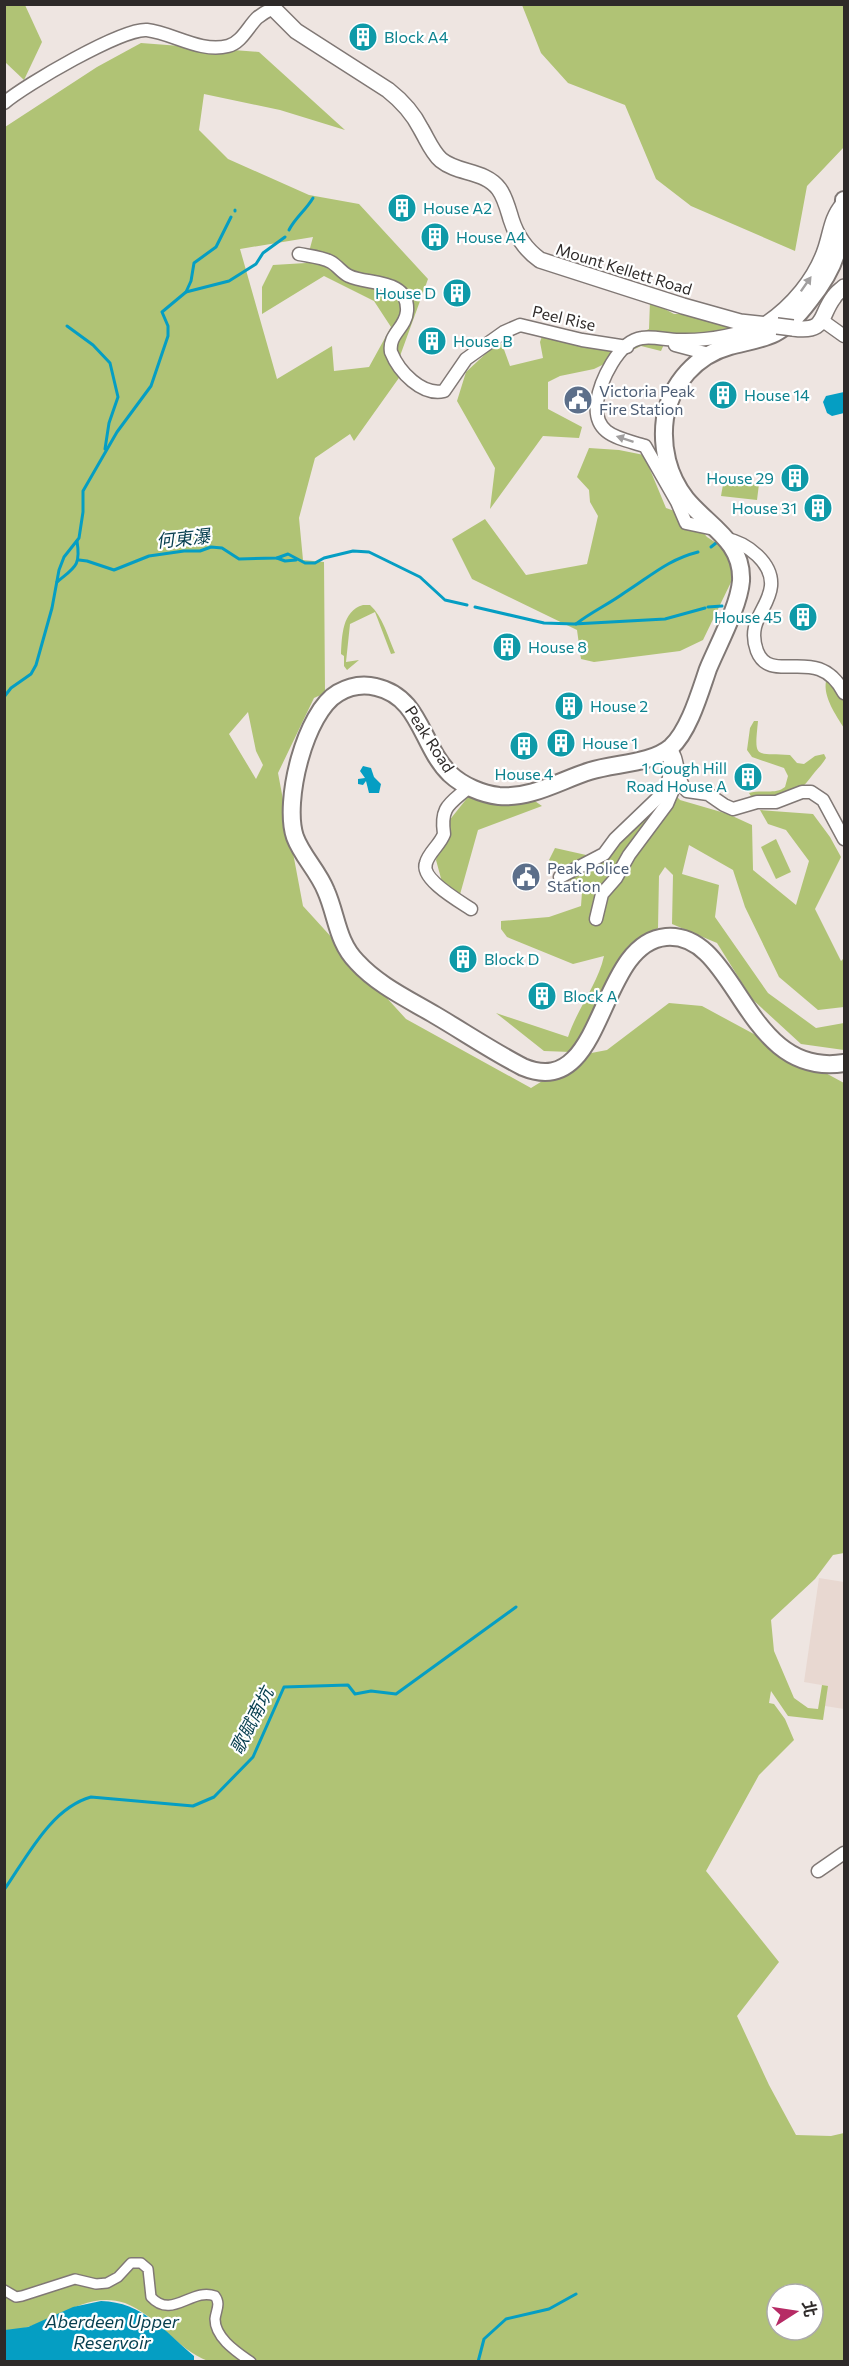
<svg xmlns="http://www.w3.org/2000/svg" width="849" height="2366" viewBox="0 0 849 2366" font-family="Commissioner,'Noto Sans TC',sans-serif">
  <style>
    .built { fill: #e8d8d1 }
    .green { fill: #b0c375; fill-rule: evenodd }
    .water { fill: #059ec3 }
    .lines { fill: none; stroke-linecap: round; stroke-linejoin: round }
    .stream { stroke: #059ec3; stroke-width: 3 }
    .pedestrian-casing { stroke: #807875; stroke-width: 12 }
    .minor-casing { stroke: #807875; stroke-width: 15 }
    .tertiary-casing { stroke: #807875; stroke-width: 18 }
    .secondary-casing { stroke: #807875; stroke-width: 20 }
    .pedestrian { stroke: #fff; stroke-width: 9 }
    .minor { stroke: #fff; stroke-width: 12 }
    .tertiary { stroke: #fff; stroke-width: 15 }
    .secondary { stroke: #fff; stroke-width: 16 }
    .tertiary-bridge-casing { stroke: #807875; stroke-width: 18; stroke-linecap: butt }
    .tertiary-bridge { stroke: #fff; stroke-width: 15 }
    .oneway { fill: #a19f9f }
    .labels { text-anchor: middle; stroke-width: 4.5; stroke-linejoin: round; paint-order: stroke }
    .culture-label { font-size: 16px; fill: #0d838f; stroke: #fff; text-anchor: start }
    .street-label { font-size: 16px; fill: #2e2a29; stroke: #fff }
    .service-label { font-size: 16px; fill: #4e5e75; stroke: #fff; text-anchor: start }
    .water-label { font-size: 18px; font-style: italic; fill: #063e4e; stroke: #fff }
  </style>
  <rect width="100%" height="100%" fill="#eee5e1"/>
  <!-- built -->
  <path class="built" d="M819,1578L844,1582V1709L825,1706L827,1686L804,1682Z"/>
  <!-- green -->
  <g class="green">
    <path d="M5,4L25,5L42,42L24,80L5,62Z"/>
    <path d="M522,5H844V147L807,186L795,251L691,206L656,179L625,105L568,83L541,53Z"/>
    <path d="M141,43L259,52L345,130L280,110L204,94L199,130L228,159L309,195L359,204L428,279L400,356L401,375L354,441L350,434L315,458L299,518L303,560L324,562L325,693L314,698L278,773L303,906L406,1019L531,1088L586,1054L607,1050L669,1003L702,1006L844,1083V1553L833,1555L815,1579L771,1620L774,1651L794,1698L808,1708L818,1709L822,1685L828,1686L823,1720L788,1716L771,1691L769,1703L774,1704L785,1719L794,1740L759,1775L706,1871L779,1962L737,2016L769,2085L796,2135L831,2136L844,2133V2361H208C176,2349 158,2316 125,2303C82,2288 45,2332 5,2330V127L97,67ZM313,237L306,263L273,265L262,287V314L324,276L374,301L391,327L369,367L334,371L332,346L277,379L240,249ZM248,712L256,751L263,765L256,779L229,734ZM777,2294H813V2330H777Z"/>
    <path d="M650,301L674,314H697L745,329L685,334L669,333L661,351L641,346L594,369L560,376L548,382V409L582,427L579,438L543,436L490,509L495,468L457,401L466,372L493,347L502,344L510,366L543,358L540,342L542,336L622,342L649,329Z"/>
    <path d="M589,448L619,450L644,455L666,508L689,516L707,537L727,550L734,576L703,640L680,651L594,662L581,659L577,630L472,579L452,539L485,519L526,575L587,564L598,516L590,502L589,490L577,477Z"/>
    <path d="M724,479L759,484L757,500L721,496Z"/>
    <path d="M363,605H370C383,617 388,637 395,653L391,654L375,612L350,624L346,662L359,660L347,670L344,666V656L341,654C342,636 342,611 363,605Z"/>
    <path d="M826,681L835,682L844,698V728C836,715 823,697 826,681Z"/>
    <path d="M754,721H758C754,761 755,752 790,755L797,763L804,764L815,756L824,754L826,758C822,765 816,770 811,777C795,799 778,800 752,798L749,793C762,789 775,795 785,787L788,776L784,768L752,757L747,750L750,728Z"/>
    <path d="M663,782L680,800L728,814L752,825L753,870L796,905L809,861L786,830L768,824L760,810L813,814L830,837L841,857L815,909L841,961L844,958V1007L818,1010L779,977L745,907L733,870L689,845L682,874L719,885L715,917L768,993L816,1028L844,1023V1050L801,1044L752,999L717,943L672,924L673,875L665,867L659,876L658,928L632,946L571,1052L544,1051L496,1013L568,1037C577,1009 598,984 604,956L573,964L507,937L501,929V921L549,917L581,906L582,892L549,860L555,848L604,859L615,850L621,831Z"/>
    <path d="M472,792L529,797L542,806L478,830L459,898L442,882L436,860L448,822Z"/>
    <path d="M776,839L791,872L776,879L761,847Z"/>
  </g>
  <!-- water -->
  <g class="water">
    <path d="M844,392V413L832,416L827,413L823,402L826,396Z"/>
    <path d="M363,766L371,768L374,777L381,784L379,793H369L366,781L363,785L358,784V779L365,778L360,771Z"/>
    <path d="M101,2301C143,2302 164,2331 194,2356V2361H5V2330L28,2327L73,2307Z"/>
  </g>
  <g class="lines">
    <!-- stream -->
    <g class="stream">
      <path d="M235,211V210"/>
      <path d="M289,230C295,218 306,210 313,198"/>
      <path d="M186,292L191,281L194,263L216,247L231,217"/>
      <path d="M67,326L93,345L110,363L118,397L109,423L105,449"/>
      <path d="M711,547L716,543"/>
      <path d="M277,558L285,561L296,560"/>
      <path d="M79,560L87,561L114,570L149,556L184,551H200L211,547L222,548L239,559L277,558L288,554L305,563H315L324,558L353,551L369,552L420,577L445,600L467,605"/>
      <path d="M57,582C75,567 81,566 77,541"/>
      <path d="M475,607L544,623L574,624L665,619L705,608"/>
      <path d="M708,607L722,606"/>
      <path d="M576,624C591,612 609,604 624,593C651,576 667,560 698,552"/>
      <path d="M4,697L11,688L31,674L36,665L52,608L59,570L64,557L79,538L83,512V491L117,432L151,386L168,336V326L162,312L186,292L229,281L256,264L263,253L285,237"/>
      <path d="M4,1890C27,1857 51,1808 91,1797L193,1806L214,1797L253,1757L284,1687L348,1685L355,1694L371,1691L396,1694L516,1607"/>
      <path d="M478,2362L484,2339L506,2319L549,2309L576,2294"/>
    </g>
    <!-- pedestrian casing -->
    <g class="pedestrian-casing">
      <path id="pedestrian" d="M4,2290L16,2297L22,2296L75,2279L96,2284L107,2283L118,2277L131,2263H141L148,2269L151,2297C172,2320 192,2287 215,2296C221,2304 216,2310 215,2319C215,2338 237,2352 251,2362"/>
    </g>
    <!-- minor casing -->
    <g class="minor-casing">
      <g id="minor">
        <path d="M4,103C25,85 122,28 147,30C173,33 200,53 228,46C241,43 248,27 257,18C262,14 267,11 273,8L270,4"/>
        <path d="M299,254C309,256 322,257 331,262C338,266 342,273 349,276C367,285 409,278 407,311C406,328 388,334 391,352C399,372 422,396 444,391L466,359L504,332L520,325L582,340L627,347"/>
        <path d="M823,321L844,336"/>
        <path d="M675,345L709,354"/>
        <path d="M719,530L686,523L677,502L645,446C620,438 593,436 597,402C600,382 618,341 642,338C653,336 667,340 679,340C708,341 737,335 764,325"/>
        <path d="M727,539C747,543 773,563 771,586C769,609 746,621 757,651C771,687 818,642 844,693"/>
        <path d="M670,748C680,760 675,779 687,791L708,794L724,805L733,809L757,802H776L802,792H811L823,800L844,839"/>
        <path d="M469,787C450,804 440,806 444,834C440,845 429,852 426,863C420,879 459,901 471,909"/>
        <path d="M560,877L604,854L615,839L664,792L669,778L670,755"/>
        <path d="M596,919L602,894L616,878L629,855L667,804L678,778"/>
        <path d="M818,1871L844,1853"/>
      </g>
    </g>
    <!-- tertiary casing -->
    <g class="tertiary-casing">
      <g id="tertiary">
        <path d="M273,8L296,31L388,90C402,101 413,113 421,129C427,139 432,152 441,160C458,174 485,170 499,189C505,197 508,209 511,219C516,235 526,250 540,260L683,306L740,322L777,326"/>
        <path d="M765,325C792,307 816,279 826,248C831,233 832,217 843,205"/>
        <path d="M793,328C827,333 819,316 834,297C836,293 841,290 844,287"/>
      </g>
    </g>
    <!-- secondary casing -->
    <g class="secondary-casing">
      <path id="secondary" d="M844,200C842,243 837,266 809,301C800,313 789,326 775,333C761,340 745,342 730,346C697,355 671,383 665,418C661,447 668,476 686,499C708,526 743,541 741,581C739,606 718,645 708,669C700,692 689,731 671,747C651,764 615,763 590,771C561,780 531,799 499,796C482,794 463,786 450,774C421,746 421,697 376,687C364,684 350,686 338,693C305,712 283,802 295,837C302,856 318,871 326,891C337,916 337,942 357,962C378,985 408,999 435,1015C464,1032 492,1051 523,1067C606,1102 596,943 666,937C738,931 743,1079 844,1063"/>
    </g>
    <!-- pedestrian -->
    <use href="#pedestrian" class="pedestrian"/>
    <!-- minor -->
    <use href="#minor" class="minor"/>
    <!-- tertiary -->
    <use href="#tertiary" class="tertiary"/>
    <!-- secondary -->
    <use href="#secondary" class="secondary"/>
    <!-- tertiary-bridge casing -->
    <g class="tertiary-bridge-casing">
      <path id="tertiary-bridge" d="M777,326L793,328"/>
    </g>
    <!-- tertiary-bridge -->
    <use href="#tertiary-bridge" class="tertiary-bridge"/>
  </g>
  <!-- one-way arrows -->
  <defs><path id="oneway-solid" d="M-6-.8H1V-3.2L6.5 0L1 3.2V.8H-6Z" transform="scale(1.5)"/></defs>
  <g class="oneway">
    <use href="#oneway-solid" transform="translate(806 284) rotate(-55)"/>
    <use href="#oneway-solid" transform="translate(625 439) rotate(-162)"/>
  </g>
  <!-- icons -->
  <defs>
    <g id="building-disc" transform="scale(1.5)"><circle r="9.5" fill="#0f9aa8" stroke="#fff"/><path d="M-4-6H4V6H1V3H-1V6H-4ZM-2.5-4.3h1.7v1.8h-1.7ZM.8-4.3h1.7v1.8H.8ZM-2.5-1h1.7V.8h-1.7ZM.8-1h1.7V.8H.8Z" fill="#fff"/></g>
    <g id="civic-disc" transform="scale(1.5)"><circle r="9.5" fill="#5c6f8a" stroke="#fff"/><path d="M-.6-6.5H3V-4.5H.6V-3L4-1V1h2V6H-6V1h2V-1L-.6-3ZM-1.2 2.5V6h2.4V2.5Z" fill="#fff"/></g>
  </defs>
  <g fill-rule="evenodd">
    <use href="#building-disc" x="363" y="37"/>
    <use href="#building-disc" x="402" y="208"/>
    <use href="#building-disc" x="435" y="237"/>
    <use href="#building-disc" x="457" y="293"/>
    <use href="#building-disc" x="432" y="341"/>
    <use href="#building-disc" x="723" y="395"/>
    <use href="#civic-disc" x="578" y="400"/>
    <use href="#building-disc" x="795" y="478"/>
    <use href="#building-disc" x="818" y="508"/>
    <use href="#building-disc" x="803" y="617"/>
    <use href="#building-disc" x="507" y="647"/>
    <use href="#building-disc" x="569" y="706"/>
    <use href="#building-disc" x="561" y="743"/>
    <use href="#building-disc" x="524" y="746"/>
    <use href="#building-disc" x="748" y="777"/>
    <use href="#civic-disc" x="526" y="877"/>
    <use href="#building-disc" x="463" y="959"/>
    <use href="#building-disc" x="542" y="996"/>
  </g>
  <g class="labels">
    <!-- culture labels -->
    <g class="culture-label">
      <text x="384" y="43">Block A4</text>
      <text x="423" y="214">House A2</text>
      <text x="456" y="243">House A4</text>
      <text x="436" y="299" text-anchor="end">House D</text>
      <text x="453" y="347">House B</text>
      <text x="744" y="401">House 14</text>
      <text x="774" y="484" text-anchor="end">House 29</text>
      <text x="797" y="514" text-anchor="end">House 31</text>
      <text x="782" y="623" text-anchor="end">House 45</text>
      <text x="528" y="653">House 8</text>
      <text x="590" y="712">House 2</text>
      <text x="582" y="749">House 1</text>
      <text x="727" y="774" text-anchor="end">1 Gough Hill<tspan x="727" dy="18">Road House A</tspan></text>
      <text x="524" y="780" text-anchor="middle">House 4</text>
      <text x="484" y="965">Block D</text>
      <text x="563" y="1002">Block A</text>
    </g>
    <!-- street labels -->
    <g class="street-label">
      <text transform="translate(624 269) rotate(17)" y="6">Mount Kellett Road</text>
      <text transform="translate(564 318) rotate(13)" y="6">Peel Rise</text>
      <text transform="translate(430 739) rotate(57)" y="6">Peak Road</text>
    </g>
    <!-- service labels -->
    <g class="service-label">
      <text x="599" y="397">Victoria Peak<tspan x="599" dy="18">Fire Station</tspan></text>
      <text x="547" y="874">Peak Police<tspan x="547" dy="18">Station</tspan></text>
    </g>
    <!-- water labels -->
    <g class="water-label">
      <text transform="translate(183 539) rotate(-6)" y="6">何東瀑</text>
      <text transform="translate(252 1721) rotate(-63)" y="6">歌賦南坑</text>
      <text x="112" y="2328">Aberdeen Upper<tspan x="112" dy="21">Reservoir</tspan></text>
    </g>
  </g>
  <!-- border -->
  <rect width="849" height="2366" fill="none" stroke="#2e2a29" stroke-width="12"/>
  <!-- north arrow -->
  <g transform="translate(795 2312) rotate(78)"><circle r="28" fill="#ffffff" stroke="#abaaa9" stroke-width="1.5"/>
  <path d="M0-4.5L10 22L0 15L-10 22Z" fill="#b62b65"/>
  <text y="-9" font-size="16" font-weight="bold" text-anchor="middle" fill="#2e2a29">北</text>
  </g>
</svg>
